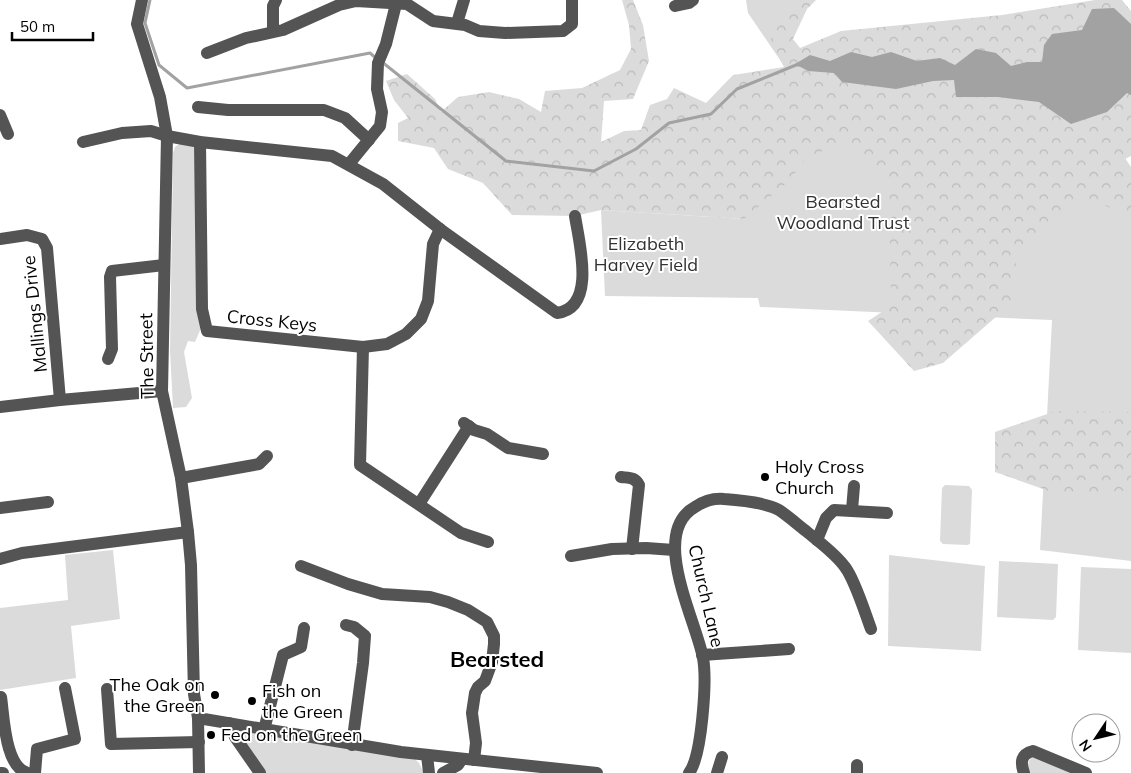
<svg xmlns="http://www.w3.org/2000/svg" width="1131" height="773" viewBox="0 0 1131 773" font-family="Mulish,sans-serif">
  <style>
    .green { fill: #dbdbdb }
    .forest { fill: url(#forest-crowns) }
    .water { fill: #a2a2a2 }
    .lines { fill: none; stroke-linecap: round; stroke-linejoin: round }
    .stream { stroke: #a2a2a2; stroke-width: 3 }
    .minor { stroke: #545454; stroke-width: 12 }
    .poi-dot { fill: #000; stroke: #fff; stroke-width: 2 }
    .labels { text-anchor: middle; stroke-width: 4; stroke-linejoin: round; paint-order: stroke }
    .park-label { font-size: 18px; fill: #323232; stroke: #fff }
    .street-label { font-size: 18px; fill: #000; stroke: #fff }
    .poi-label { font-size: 18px; fill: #000; stroke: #fff; text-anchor: start }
    .district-label { font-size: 22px; font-weight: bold; fill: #000; stroke: #fff }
  </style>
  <defs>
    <pattern id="forest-crowns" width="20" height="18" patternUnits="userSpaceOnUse" patternTransform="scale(1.25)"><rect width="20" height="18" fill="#dbdbdb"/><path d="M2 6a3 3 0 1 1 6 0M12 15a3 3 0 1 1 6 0" fill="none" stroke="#bababa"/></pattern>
  </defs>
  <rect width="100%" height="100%" fill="#fff"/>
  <!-- green -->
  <g class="green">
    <path d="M746,0H795L790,62L1125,158L1131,167V561L1040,550L1052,320L760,307L758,298L605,296L601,210L744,219L789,73L748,13Z"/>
    <path d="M182,142L196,148L201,328L195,342L188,341L184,352L192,398L186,407L173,408L170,351L173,153L175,147Z"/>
    <path d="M945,485L969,486L972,490L970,544L967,545L943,544L940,541L942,488Z"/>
    <path d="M113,550L120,619L71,626L76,678L0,690V608L68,600L65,555Z"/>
    <path d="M889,555L985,566L981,651L888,646Z"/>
    <path d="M999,561L1058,564L1056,617L1053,620L997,617Z"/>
    <path d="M1081,567L1131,569V653L1078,650Z"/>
    <path d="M236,731L301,740L415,759L419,763L424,773H261Z"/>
    <path d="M1036,756L1079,773H1028C1028,764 1027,759 1036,756Z"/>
  </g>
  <!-- forest -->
  <g class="forest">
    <path d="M622,0H633L643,25L649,61L633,99L604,101L601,142L624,131L641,130L650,105L667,99L674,88L706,103L733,75L784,67L772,45L769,24L794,0H816L807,9L793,39L800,48L841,31L1002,15L1095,0H1122L1131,11V156L1125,159L1131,181V216L1093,201L1062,212L1016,263L1013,302L943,363L914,371L868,321L891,306L889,172L862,170V146L844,143L807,157L788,182L744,219L601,210L575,216L512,215L483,183L448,169L434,148L398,141V123L408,118L394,100L386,81L407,74L435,99L441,112L458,97L489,92L519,99L541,112L545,91L582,88L620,70L631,49L629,25Z"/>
    <path d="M1056,411L1131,412V490L1063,496L995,472V432Z"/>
  </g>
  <!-- water -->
  <path class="water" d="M1114,8L1131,24V95L1127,93L1107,112L1071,124L1039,102L998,97H956L954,80L933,81L896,89L842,82L834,73L808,71L795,64L810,55L830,61L851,52L872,57L891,52L917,61L940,58L955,65L976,49L996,53L1011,66L1027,62H1042L1044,45L1052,34L1082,30L1092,9Z"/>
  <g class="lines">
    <!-- stream -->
    <g class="stream">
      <path d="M150,0L145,23L159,65L187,88L370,53L377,59"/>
      <path d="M382,62L506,161L594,171L636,149L669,123L711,114L737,89L796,65H801"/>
    </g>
    <!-- minor -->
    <g class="minor">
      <path d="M142,0L137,24L160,97L167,136L162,391L181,478L188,532L191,565L194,694L198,718L199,773"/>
      <path d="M675,6L689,3L693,0"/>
      <path d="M457,23L464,0"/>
      <path d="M273,31V6L276,0"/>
      <path d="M207,53L246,38L283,30L339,5L356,1L407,4L433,21L465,25L479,31L505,33L563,31L572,24V0"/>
      <path d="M198,107L228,110H324L345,118L369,140"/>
      <path d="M0,115L8,134"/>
      <path d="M83,142L122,133L151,131L167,136L200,142L332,156L383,184L440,229L557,313C597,308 579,242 575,216"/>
      <path d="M200,142L202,309L207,331L363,347L387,344L406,334L421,319L428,301L433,244L440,229"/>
      <path d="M349,164L380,126L382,112L377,89L378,63L386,44L396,4L395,0"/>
      <path d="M0,239L27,235L42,239L47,248L60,400"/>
      <path d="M363,347L360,465L461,533L488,542"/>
      <path d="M108,359L112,349L110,277L112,271L164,265"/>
      <path d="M0,407L60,400L162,391"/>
      <path d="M464,423L474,430L487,434L508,448L543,454"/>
      <path d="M621,477C629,478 635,477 639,485L632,549"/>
      <path d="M181,478L259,464L267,456"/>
      <path d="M419,504L469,426"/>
      <path d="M0,508L48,502"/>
      <path d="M852,510L854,486"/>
      <path d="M817,540L826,518L834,510L887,513"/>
      <path d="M571,556L612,549L646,548L674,550"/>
      <path d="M0,559L22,553L188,532"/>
      <path d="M301,566L348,584L382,594L430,597L448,602L468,610L487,622L494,636V644L492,662L485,681L478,687L475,693L472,713L476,743L474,760"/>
      <path d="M346,625L354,627L365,636L363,663L352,745"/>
      <path d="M702,655L789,649"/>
      <path d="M107,689L111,744L199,742"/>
      <path d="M1,697C4,717 5,768 28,773"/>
      <path d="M198,718L401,752L597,773"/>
      <path d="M229,723L235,737L260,773"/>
      <path d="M264,730L283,655L301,647L304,628"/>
      <path d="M427,755L429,773"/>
      <path d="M0,773H3"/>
      <path d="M35,773L37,749L75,739L65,688"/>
      <path d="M443,773L458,765L462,759"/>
      <path d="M689,773C702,756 707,680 703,658C696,620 649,533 695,507C704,501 713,498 724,499C739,500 766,503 779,510C788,516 797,524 806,531C819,542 835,553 845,567C855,580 865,613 871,629"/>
      <path d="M717,773L722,757"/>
      <path d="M857,773V765"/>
      <path d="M1024,773C1020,762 1021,754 1033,751L1086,773"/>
    </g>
  </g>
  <!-- markers -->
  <g class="poi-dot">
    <circle cx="765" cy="477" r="5"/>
    <circle cx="215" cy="695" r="5"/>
    <circle cx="252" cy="701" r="5"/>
    <circle cx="211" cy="735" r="5"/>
  </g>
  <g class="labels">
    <!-- park labels -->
    <g class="park-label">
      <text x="843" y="208">Bearsted<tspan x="843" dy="21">Woodland Trust</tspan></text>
      <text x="646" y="250">Elizabeth<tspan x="646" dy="21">Harvey Field</tspan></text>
    </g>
    <!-- street labels -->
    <g class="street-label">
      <text transform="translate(35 314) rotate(-96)" y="6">Mallings Drive</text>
      <text transform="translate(272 321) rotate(6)" y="6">Cross Keys</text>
      <text transform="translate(147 356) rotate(-91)" y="6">The Street</text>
      <text transform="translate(706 596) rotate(77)" y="6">Church Lane</text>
    </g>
    <!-- poi labels -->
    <g class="poi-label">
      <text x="775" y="473">Holy Cross<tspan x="775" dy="21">Church</tspan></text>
      <text x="205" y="691" text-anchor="end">The Oak on<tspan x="205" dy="21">the Green</tspan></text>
      <text x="262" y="697">Fish on<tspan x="262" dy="21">the Green</tspan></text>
      <text x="221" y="741">Fed on the Green</text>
    </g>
    <!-- district labels -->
    <g class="district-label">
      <text x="497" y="667">Bearsted</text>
    </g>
  </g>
  <!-- north arrow -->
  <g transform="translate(1096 738) rotate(235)"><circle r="24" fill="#ffffff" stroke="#999999"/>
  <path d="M0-4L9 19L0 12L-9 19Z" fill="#000000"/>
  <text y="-8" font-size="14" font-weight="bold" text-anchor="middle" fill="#000000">N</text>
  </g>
  <!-- scale -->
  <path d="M12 32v8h81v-8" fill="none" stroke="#000000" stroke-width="2.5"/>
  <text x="20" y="32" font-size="15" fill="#000000" stroke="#ffffff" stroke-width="4" paint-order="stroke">50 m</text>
</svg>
